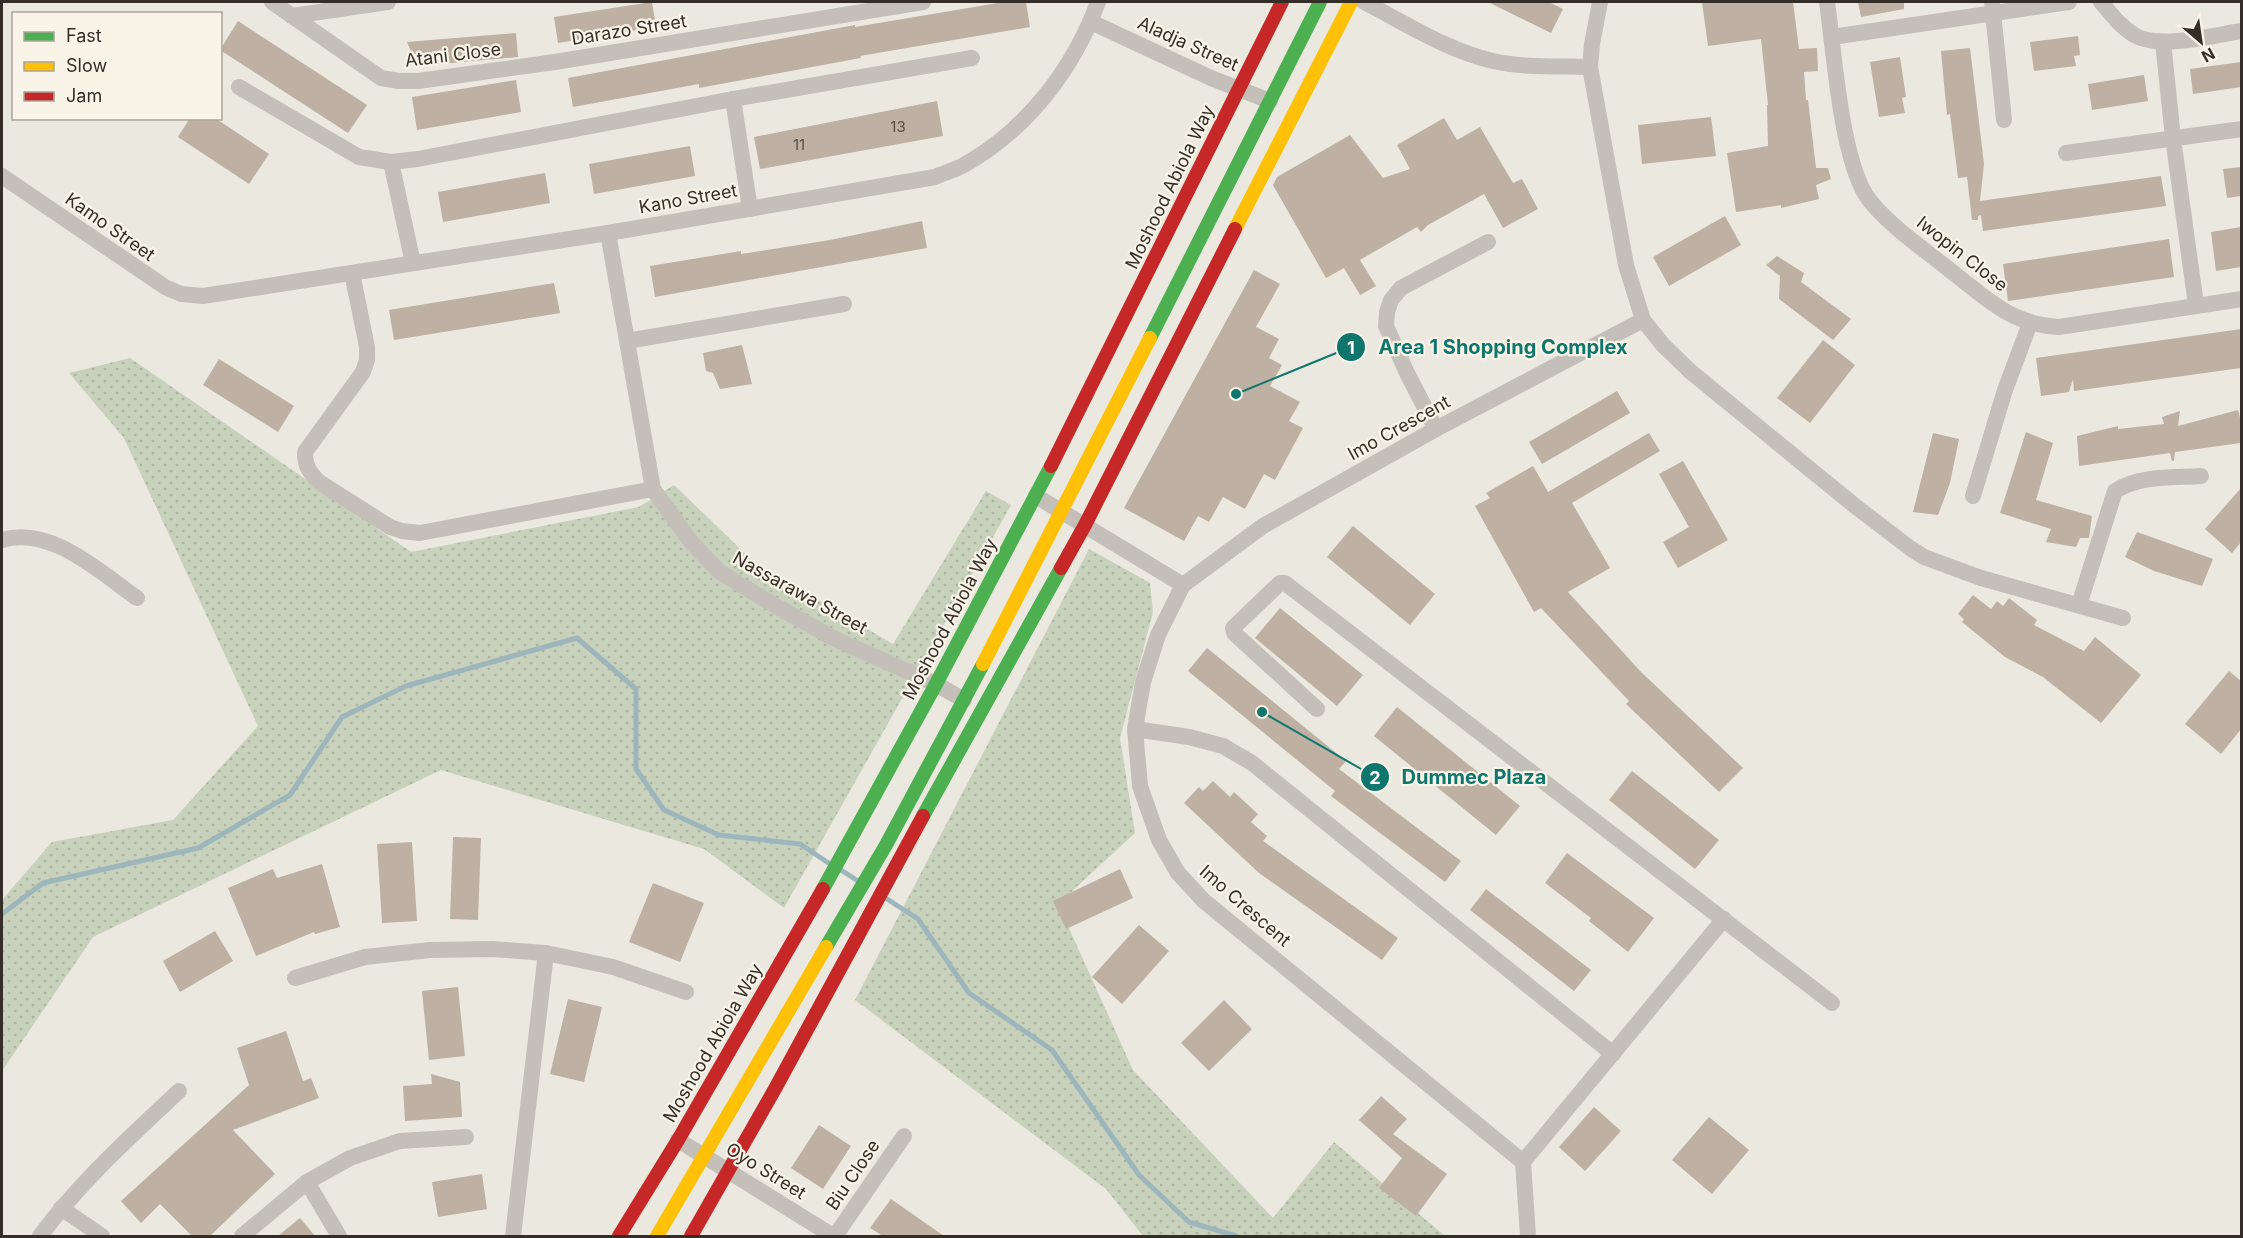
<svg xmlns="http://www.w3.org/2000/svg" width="2243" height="1238" viewBox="0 0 2243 1238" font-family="Inter,sans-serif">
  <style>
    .grass { fill: url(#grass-dots) }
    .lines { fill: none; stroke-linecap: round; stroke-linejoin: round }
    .stream { stroke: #9db6bc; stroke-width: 5 }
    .building { fill: #beb0a2 }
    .street { stroke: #c4c0b9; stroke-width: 16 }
    .fast { stroke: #4caf50; stroke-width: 14 }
    .slow { stroke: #ffc107; stroke-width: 14 }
    .jam { stroke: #c62828; stroke-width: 14 }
    .labels { text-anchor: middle; stroke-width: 4.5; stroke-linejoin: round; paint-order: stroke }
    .number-label { font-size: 15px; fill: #574e46 }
    .street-label { font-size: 18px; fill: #352e28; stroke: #f8f4e7 }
    .leader { fill: none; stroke: #0f766e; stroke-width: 2 }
    .callout-dot { fill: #0f766e; stroke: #f8f4e7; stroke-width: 2 }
    .mark-label { font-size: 18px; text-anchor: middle; font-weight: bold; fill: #fff }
    .callout-label { font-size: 20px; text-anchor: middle; font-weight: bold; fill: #0f766e; stroke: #f8f4e7; stroke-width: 4.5; stroke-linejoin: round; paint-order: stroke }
  </style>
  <defs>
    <pattern id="grass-dots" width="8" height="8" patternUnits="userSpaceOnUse" patternTransform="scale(1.5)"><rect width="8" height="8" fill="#c8d1bb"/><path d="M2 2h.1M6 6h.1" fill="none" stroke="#acb4a1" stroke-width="1.8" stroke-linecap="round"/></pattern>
  </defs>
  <rect width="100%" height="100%" fill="#ebe8e0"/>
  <!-- grass -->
  <g class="grass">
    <path d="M130,358L411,552L639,507L674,485L754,562L893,644L986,491L1011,505L784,908L704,849L441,770L93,937L2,1071V900L52,842L173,820L258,726L124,438L69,373Z"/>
    <path d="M1089,549L1150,583L1153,612L1120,738L1135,833L1058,904L1133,1070L1273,1218L1334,1142L1445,1236H1143L1106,1189L855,1000Z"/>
  </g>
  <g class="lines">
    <!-- stream -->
    <g class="stream">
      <path d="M841,870L858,881"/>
      <path d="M884,897L918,919L969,993L1052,1050L1139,1175L1189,1222L1236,1236"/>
      <path d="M2,914L43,883L198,848L290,795L342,717L406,686L577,638L636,689V769L664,810L719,835L800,844L830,864"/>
    </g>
  </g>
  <!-- building -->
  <g class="building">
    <path d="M652,2L656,27L558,43L554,17Z"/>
    <path d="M1004,2H1026L1030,27L860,56L861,58L699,88V84L573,107L568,78L855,25V27Z"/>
    <path d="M1488,2H1549L1563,9L1551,33Z"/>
    <path d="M1702,2H1793L1799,49L1817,48L1818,71L1804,72L1806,100H1808L1816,168H1828L1831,179L1816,185L1819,199L1781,208V205L1736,212L1727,153L1768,146L1767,105H1768L1761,39L1708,46Z"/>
    <path d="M1858,2H1904V9L1861,17Z"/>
    <path d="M238,21L367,105L348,133L220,50Z"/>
    <path d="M516,33L518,57L417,66L407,42Z"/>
    <path d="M2078,36L2080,55L2074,56L2076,66L2034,71L2030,42Z"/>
    <path d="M1970,48L1984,164L1980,201L2161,176L2166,206L1983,231L1981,215L1978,216V220H1972L1967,177L1958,178L1950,114L1947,115L1941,51Z"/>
    <path d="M1900,57L1906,97L1902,98L1905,113L1879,117L1870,62Z"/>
    <path d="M2241,62V87L2193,94L2190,69Z"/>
    <path d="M2144,75L2148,101L2092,110L2088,84Z"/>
    <path d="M516,80L521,112L417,130L412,97Z"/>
    <path d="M937,101L943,136L760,169L754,137Z"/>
    <path d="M1711,117L1716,156L1642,164L1638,125Z"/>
    <path d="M190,118H215L269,154L249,184L178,137Z"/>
    <path d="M1444,118L1457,140L1480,127L1513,183L1522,179L1538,209L1503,228L1484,194L1428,225L1421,232L1417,227L1360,260L1376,286L1360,295L1344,268L1326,278L1273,185L1277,177L1350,135L1383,178L1410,169L1397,145Z"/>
    <path d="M690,146L695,176L594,194L589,164Z"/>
    <path d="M2241,167V196L2227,198L2223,169Z"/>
    <path d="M545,173L550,203L443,222L438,192Z"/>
    <path d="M1725,216L1741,245L1669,286L1653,257Z"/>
    <path d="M922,221L927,248L655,297L650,266L741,251V254L830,240Z"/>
    <path d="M2241,227V267L2216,271L2211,232Z"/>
    <path d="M2169,239L2174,277L2008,301L2003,264Z"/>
    <path d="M1777,256L1804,273L1801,282L1851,319L1833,340L1779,299L1780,276L1766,265Z"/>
    <path d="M1254,270L1280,284L1256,327L1279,339L1269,358L1282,365L1270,386L1300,402L1289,421L1303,428L1275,480L1264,474L1245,509L1223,497L1209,522L1198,516L1184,541L1124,508Z"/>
    <path d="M554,283L560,313L394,340L389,310Z"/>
    <path d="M2241,329V368L2074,391L2073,379L2069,392L2041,396L2036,358Z"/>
    <path d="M1823,340L1855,365L1810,423L1777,398Z"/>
    <path d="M742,345L752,384L720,389L713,373L706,371L703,353Z"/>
    <path d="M219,359L294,406L278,432L203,385Z"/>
    <path d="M1617,391L1630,413L1542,464L1529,442Z"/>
    <path d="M2238,410L2241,421V443L2175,452L2174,461H2172L2170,453L2079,466L2077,436L2118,426V429L2164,424L2162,417L2180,411L2178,426Z"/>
    <path d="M2026,432L2053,443L2036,500L2092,516L2089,538H2080L2076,547L2046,542L2051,529L2000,513Z"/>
    <path d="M1649,433L1660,451L1572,503L1610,568L1568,592L1641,672L1743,768L1719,792L1626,704L1629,701L1541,608L1534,612L1475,506L1490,498L1486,493L1533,466L1548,492Z"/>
    <path d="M1933,433L1959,439L1950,483L1938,515L1913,512Z"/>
    <path d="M1683,461L1728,540L1678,568L1663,542L1689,527L1659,474Z"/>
    <path d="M2241,488V542L2232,553L2205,529Z"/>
    <path d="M1353,526L1435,594L1410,625L1327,557Z"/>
    <path d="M2137,532L2213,559L2202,586L2154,571L2125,557Z"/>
    <path d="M1973,595L1991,609L1997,601L2003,606L2009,598L2037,620L2034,625L2084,651L2095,637L2141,675L2101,723L2043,677L2005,657L1962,622L1964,619L1958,614Z"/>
    <path d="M1280,608L1363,675L1337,706L1255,638Z"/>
    <path d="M1207,648L1346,761L1339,769L1461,861L1445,882L1331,796L1335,791L1188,671Z"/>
    <path d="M2229,671L2241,681V729L2221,754L2185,724Z"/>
    <path d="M1397,707L1520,806L1496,835L1374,736Z"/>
    <path d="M1632,771L1719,840L1695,869L1609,800Z"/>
    <path d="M1213,781L1230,797L1234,792L1258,814L1251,822L1267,836L1263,841L1398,938L1382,960L1259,873L1184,803L1199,787L1203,791Z"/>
    <path d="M453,837L481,838L478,920L450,919Z"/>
    <path d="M412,842L417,921L382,923L377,844Z"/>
    <path d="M1567,853L1654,918L1628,952L1589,921L1591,918L1545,883Z"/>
    <path d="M322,864L340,927L315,934L314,932L256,956L228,888L273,869L277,878Z"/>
    <path d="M1120,869L1133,898L1066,929L1053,901Z"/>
    <path d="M653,883L704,903L680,962L629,942Z"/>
    <path d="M1486,889L1591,970L1574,991L1470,910Z"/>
    <path d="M1139,925L1169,951L1122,1004L1092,977Z"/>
    <path d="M215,931L233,961L180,992L163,961Z"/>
    <path d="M458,987L465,1056L429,1060L422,991Z"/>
    <path d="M568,999L602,1007L584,1082L550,1074Z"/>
    <path d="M1224,1000L1252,1029L1209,1071L1181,1043Z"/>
    <path d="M286,1031L303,1081L311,1078L319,1098L233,1130L275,1174L210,1236H192L160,1204L141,1223L121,1201L249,1085L237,1048Z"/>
    <path d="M431,1074L460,1082L462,1117L405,1121L403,1086L432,1084Z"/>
    <path d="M1381,1096L1407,1119L1393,1134L1447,1174L1416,1216L1379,1188L1402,1158L1359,1120Z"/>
    <path d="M1594,1107L1621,1131L1585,1171L1559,1147Z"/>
    <path d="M1709,1117L1749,1150L1712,1194L1672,1160Z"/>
    <path d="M819,1125L851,1146L823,1189L791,1168Z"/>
    <path d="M482,1174L487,1209L438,1217L432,1182Z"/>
    <path d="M891,1199L944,1236H883L870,1228Z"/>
    <path d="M300,1218L315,1236H278Z"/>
  </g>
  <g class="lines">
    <!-- street -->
    <g class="street">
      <path d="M272,2L381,78L399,81H418L555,62L923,2"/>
      <path d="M1364,2C1405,23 1448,51 1493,61C1524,68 1558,66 1590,67"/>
      <path d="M1600,2L1592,44L1590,67L1626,265L1643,320L1663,345L1691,372L1855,506L1910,548L1924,557L1981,578L2123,618"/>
      <path d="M1827,2C1834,50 1841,165 1870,201C1894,230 1927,251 1956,275C1992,303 2012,324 2059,327L2242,299"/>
      <path d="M1992,2L2004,120"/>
      <path d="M2101,2C2111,14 2120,26 2134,35C2159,50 2213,35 2242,31"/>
      <path d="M292,16L388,2"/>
      <path d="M1091,22L1211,78L1270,101"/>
      <path d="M1832,37L2069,2"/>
      <path d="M2163,42L2173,138L2196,305"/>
      <path d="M239,87L359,157L391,162L418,159L733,99L972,58"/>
      <path d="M733,99L750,209"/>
      <path d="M2066,153L2242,129"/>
      <path d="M391,162L413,263"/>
      <path d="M2,176L165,287L181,294L203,296L608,233L935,177C944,173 955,170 964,165C1027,130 1074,68 1098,2"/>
      <path d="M608,233L653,489L691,542L720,572L767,601L835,639L936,684L964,700"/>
      <path d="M352,273L367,347V360L363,372L305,452C305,466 309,472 319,482L390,527L402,531L420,533L653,489"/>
      <path d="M627,341L844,304"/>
      <path d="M1436,429L1407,373L1386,326L1387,312L1391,300L1401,288L1488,242"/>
      <path d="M1036,496L1183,585"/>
      <path d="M1973,496L2005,390L2030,323"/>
      <path d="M2,540C50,525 100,572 137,598"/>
      <path d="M2079,605L2115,491C2141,475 2172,478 2201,476"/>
      <path d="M1317,709L1234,633L1233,628L1280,583H1285L1832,1003"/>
      <path d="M1135,729L1189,737L1223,746L1252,763L1613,1054"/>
      <path d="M295,978L365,957L430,950L492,949L546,953L613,967L686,992"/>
      <path d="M678,1140L833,1236"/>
      <path d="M1523,1162L1204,901L1178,873L1159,840L1140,786L1135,729L1143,682L1158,635L1183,585L1263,526L1436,429L1643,320"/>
      <path d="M307,1182L339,1236"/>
      <path d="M61,1208L102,1236"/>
      <path d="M40,1236C80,1182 130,1137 179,1091"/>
      <path d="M242,1236L307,1182L350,1158L400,1141L466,1137"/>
      <path d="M513,1236L546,953"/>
      <path d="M835,1236L904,1136"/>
      <path d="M1528,1236L1523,1162L1724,919"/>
    </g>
    <!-- fast -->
    <g class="fast">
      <path d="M1150,338L1320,2"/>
      <path d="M923,816L1061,568"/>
      <path d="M823,889L936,684L1051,466"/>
      <path d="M826,947L886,845L983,664"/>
    </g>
    <!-- slow -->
    <g class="slow">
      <path d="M1235,229L1351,2"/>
      <path d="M983,664L1150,338"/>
      <path d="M657,1236L826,947"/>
    </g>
    <!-- jam -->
    <g class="jam">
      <path d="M1051,466L1282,2"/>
      <path d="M1061,568L1085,525L1235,229"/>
      <path d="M619,1236L678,1140L823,889"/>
      <path d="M691,1236L776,1087L923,816"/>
    </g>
  </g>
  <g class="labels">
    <!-- number labels -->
    <g class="number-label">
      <text x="898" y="132">13</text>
      <text x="799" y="150">11</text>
    </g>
    <!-- street labels -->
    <g class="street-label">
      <text transform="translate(629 30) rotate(-9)" y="6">Darazo Street</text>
      <text transform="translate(1188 44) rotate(24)" y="6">Aladja Street</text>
      <text transform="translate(453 55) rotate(-7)" y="6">Atani Close</text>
      <text transform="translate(1170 187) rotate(-64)" y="6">Moshood Abiola Way</text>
      <text transform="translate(688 199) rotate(-10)" y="6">Kano Street</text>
      <text transform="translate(110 227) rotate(35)" y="6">Kamo Street</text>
      <text transform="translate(1962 254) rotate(38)" y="6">Iwopin Close</text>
      <text transform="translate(1399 428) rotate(-29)" y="6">Imo Crescent</text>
      <text transform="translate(800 593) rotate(29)" y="6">Nassarawa Street</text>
      <text transform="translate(950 619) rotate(-62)" y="6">Moshood Abiola Way</text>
      <text transform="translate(1245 906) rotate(41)" y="6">Imo Crescent</text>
      <text transform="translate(713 1043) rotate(-60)" y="6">Moshood Abiola Way</text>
      <text transform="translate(766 1171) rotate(32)" y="6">Oyo Street</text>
      <text transform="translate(853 1175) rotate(-56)" y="6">Biu Close</text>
    </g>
  </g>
  <!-- callouts -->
  <path class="leader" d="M1236 394L1351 347M1262 712L1375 777"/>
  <g class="callout-dot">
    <circle cx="1236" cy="394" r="6"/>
    <circle cx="1262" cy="712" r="6"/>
    <circle cx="1351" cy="347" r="15"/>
    <circle cx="1375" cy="777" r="15"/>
  </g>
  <g class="mark-label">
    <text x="1351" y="354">1</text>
    <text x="1375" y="784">2</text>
  </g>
  <g class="callout-label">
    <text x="1503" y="354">Area 1 Shopping Complex</text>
    <text x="1474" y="784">Dummec Plaza</text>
  </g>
  <!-- border -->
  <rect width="2243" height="1238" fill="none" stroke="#352e28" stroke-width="6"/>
  <!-- legend -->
  <rect x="12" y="12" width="210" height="108" fill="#f8f4e7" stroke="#aaa59b" stroke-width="1.5"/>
  <rect x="24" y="32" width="30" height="9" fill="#4caf50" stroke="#aaa59b" stroke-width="1.5"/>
  <text x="66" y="42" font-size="18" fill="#352e28">Fast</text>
  <rect x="24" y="62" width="30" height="9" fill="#ffc107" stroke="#aaa59b" stroke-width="1.5"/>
  <text x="66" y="72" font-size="18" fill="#352e28">Slow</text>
  <rect x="24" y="92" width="30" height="9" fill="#c62828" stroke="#aaa59b" stroke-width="1.5"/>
  <text x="66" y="102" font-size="18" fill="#352e28">Jam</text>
  <!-- north arrow -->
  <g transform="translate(2201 42) rotate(151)" stroke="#f8f4e7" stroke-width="4.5" paint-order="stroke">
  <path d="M0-4.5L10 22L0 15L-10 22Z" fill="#352e28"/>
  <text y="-9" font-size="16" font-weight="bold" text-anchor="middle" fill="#352e28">N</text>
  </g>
</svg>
